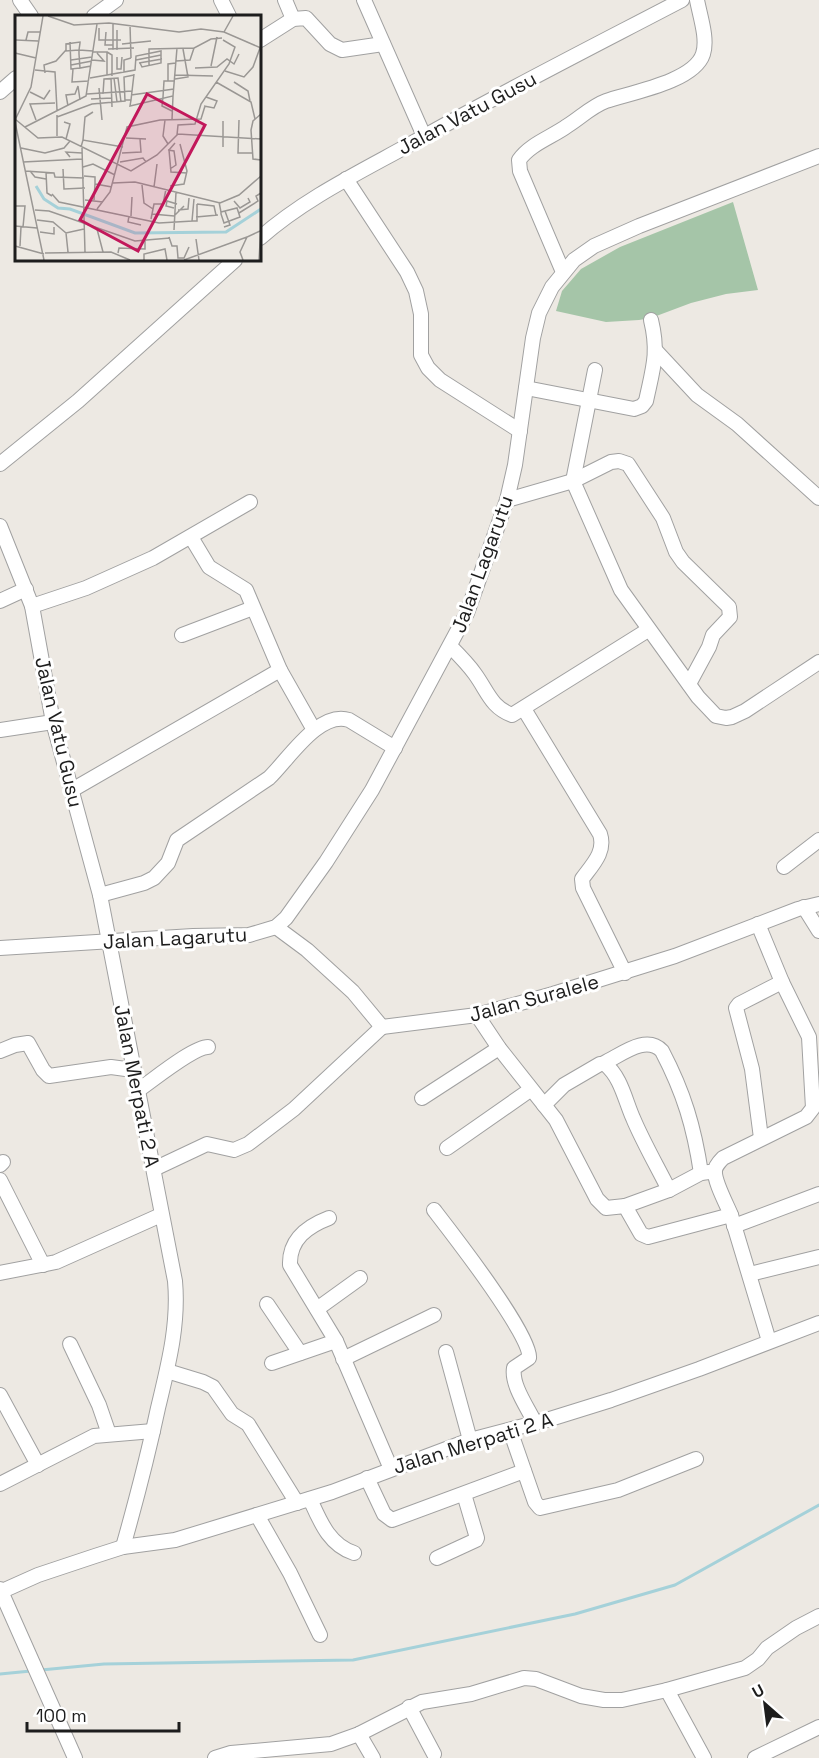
<svg xmlns="http://www.w3.org/2000/svg" width="819" height="1758" viewBox="0 0 819 1758" font-family="'Space Grotesk',sans-serif">
  <style>
    .cemetery { fill: #a5c5a8 }
    .lines { fill: none; stroke-linecap: round; stroke-linejoin: round }
    .stream { stroke: #a5d1d9; stroke-width: 3 }
    .minor-casing { stroke: #a1a1a1; stroke-width: 16 }
    .minor { stroke: #fff; stroke-width: 14 }
    .labels { text-anchor: middle; stroke-width: 6; stroke-linejoin: round; paint-order: stroke }
    .street-label { font-size: 20px; fill: #1d1d1d; stroke: #fff }
    .inset-river { fill: none; stroke: #a5d1d9; stroke-width: 3 }
    .inset-road { fill: none; stroke: #9a9794; stroke-width: 1.5 }
    .view { fill: #c2185b; fill-opacity: 0.15; stroke: #c2185b; stroke-width: 3 }
    .inset-edge { fill: none; stroke: #1d1d1d; stroke-width: 3 }
  </style>
  <rect width="100%" height="100%" fill="#ede9e3"/>
  <!-- cemetery -->
  <path class="cemetery" d="M733,202L758,290L726,294L691,303L651,318L639,320L606,322L556,311L562,291L581,269L620,247Z"/>
  <g class="lines">
    <!-- stream -->
    <g class="stream">
      <path d="M41,1670L104,1664L353,1660L575,1614L675,1585L819,1505"/>
      <path d="M0,1674L31,1671"/>
    </g>
    <!-- minor casing -->
    <g class="minor-casing">
      <g id="minor">
        <path d="M20,0L31,16"/>
        <path d="M221,0L229,16"/>
        <path d="M285,0L293,19"/>
        <path d="M364,0L424,136"/>
        <path d="M94,16L116,0"/>
        <path d="M260,40L293,19L306,18L330,44L342,50L383,44"/>
        <path d="M0,92L16,78"/>
        <path d="M346,179L407,272L416,291L421,314V355L428,368L440,380L520,431"/>
        <path d="M260,238C303,200 356,174 407,146C497,95 590,48 682,0"/>
        <path d="M563,272L520,171L519,160C530,144 552,137 567,126C580,118 592,106 606,101C629,93 694,82 703,54C708,39 700,16 697,0"/>
        <path d="M656,351L697,395L737,424L819,498"/>
        <path d="M595,370L573,481L621,590L698,697L716,716L726,718L732,717L745,711L819,662"/>
        <path d="M526,388L634,409L642,406L646,401C653,368 659,353 651,320"/>
        <path d="M0,464L78,401L235,260"/>
        <path d="M507,500L573,481L611,462L619,461L628,464L663,518L676,552L683,562L729,607L730,617L713,635L709,647L689,684"/>
        <path d="M0,526L32,606L53,722L100,895L175,1281C179,1325 168,1366 158,1408C148,1455 136,1501 123,1547"/>
        <path d="M0,601L26,589"/>
        <path d="M32,606L86,588L153,558L250,502"/>
        <path d="M182,635L253,608"/>
        <path d="M450,646C459,655 468,664 475,674C488,692 491,707 512,715L648,630"/>
        <path d="M280,670L314,730"/>
        <path d="M524,709L600,834C606,852 592,865 582,879L583,888L625,973"/>
        <path d="M0,730L53,722"/>
        <path d="M72,790L280,670L246,590L209,567L191,537"/>
        <path d="M784,867L819,840"/>
        <path d="M100,895L144,883L154,878L168,863L177,840L269,778C288,760 319,710 349,720L395,748"/>
        <path d="M804,907L819,931"/>
        <path d="M276,927L307,950L353,992L382,1027"/>
        <path d="M0,948L193,936L249,935L276,927L286,918L326,862L372,790L467,613L507,500L515,465L533,338L539,313L552,287L574,260L594,246L639,226L819,156"/>
        <path d="M477,1015L499,1048L556,1120L597,1199L606,1208L625,1206L641,1234L648,1237L731,1215L769,1341"/>
        <path d="M382,1027L477,1015L553,994L675,956L798,909L819,904"/>
        <path d="M0,1051L15,1045L28,1043L43,1070L49,1076L111,1067L133,1070"/>
        <path d="M604,1063C621,1055 646,1034 662,1051C684,1093 694,1127 701,1173"/>
        <path d="M137,1091C152,1081 193,1047 208,1047"/>
        <path d="M422,1098L499,1048"/>
        <path d="M544,1105L564,1085L600,1064H605C621,1077 625,1100 633,1118C643,1142 657,1166 669,1190"/>
        <path d="M761,1138L752,1069L736,1008L739,1004L782,982"/>
        <path d="M447,1148L530,1090"/>
        <path d="M0,1165L3,1162"/>
        <path d="M154,1169L207,1144L234,1150L248,1144L294,1109L382,1027"/>
        <path d="M0,1180L43,1265"/>
        <path d="M625,1206L669,1190L701,1173L709,1172"/>
        <path d="M434,1210C451,1232 533,1337 529,1358L514,1368C511,1385 528,1408 535,1423"/>
        <path d="M731,1215C727,1205 714,1181 715,1171C715,1167 720,1161 723,1158L806,1117L813,1108L809,1037L782,982L758,924"/>
        <path d="M329,1218C308,1226 289,1239 290,1265L336,1341"/>
        <path d="M734,1226L819,1194"/>
        <path d="M0,1273L56,1262L161,1215"/>
        <path d="M750,1274L819,1257"/>
        <path d="M267,1304L300,1353"/>
        <path d="M317,1309L360,1278"/>
        <path d="M70,1344L99,1405L109,1434"/>
        <path d="M446,1352L470,1440"/>
        <path d="M343,1359L434,1315"/>
        <path d="M272,1363L336,1341L391,1469"/>
        <path d="M167,1371L203,1382L213,1387L232,1414L248,1424L297,1503"/>
        <path d="M0,1395L38,1465"/>
        <path d="M510,1430L535,1502L540,1508L618,1490L696,1459"/>
        <path d="M367,1478L384,1514L392,1520L524,1471"/>
        <path d="M0,1484L94,1436L153,1431"/>
        <path d="M310,1499C320,1521 329,1545 354,1553"/>
        <path d="M257,1515L290,1573L320,1635"/>
        <path d="M437,1558L476,1540L477,1538L464,1494"/>
        <path d="M0,1589L75,1758"/>
        <path d="M0,1592L38,1575L95,1556L123,1547L175,1540L332,1492L470,1440L550,1419L611,1400L699,1369L819,1323"/>
        <path d="M667,1690L704,1758"/>
        <path d="M409,1707L434,1754"/>
        <path d="M359,1734L373,1758"/>
        <path d="M215,1758L231,1753L331,1744L359,1734L422,1702L471,1694L524,1678L536,1679L581,1696L604,1700H622L667,1690L745,1668L758,1659L767,1648L796,1628L819,1616"/>
        <path d="M755,1758L819,1727"/>
      </g>
    </g>
    <!-- minor -->
    <use href="#minor" class="minor"/>
  </g>
  <g class="labels">
    <!-- street labels -->
    <g class="street-label">
      <text transform="translate(467 113) rotate(-28)" y="7">Jalan Vatu Gusu</text>
      <text transform="translate(482 564) rotate(-70)" y="7">Jalan Lagarutu</text>
      <text transform="translate(59 732) rotate(77)" y="7">Jalan Vatu Gusu</text>
      <text transform="translate(175 938) rotate(-3)" y="7">Jalan Lagarutu</text>
      <text transform="translate(534 998) rotate(-15)" y="7">Jalan Suralele</text>
      <text transform="translate(137 1086) rotate(79)" y="7">Jalan Merpati 2 A</text>
      <text transform="translate(473 1443) rotate(-17)" y="7">Jalan Merpati 2 A</text>
    </g>
  </g>
  <!-- overview -->
  <g transform="translate(15 15)">
    <rect width="246" height="246" fill="#ede9e3"/>
    <path class="inset-river" d="M21,171L29,184L43,193L55,194L120,218L211,217L246,194"/>
    <path class="inset-road" d="M33,1L59,10L94,8L164,17L186,14L209,17L246,33M115,10L116,43M84,13V25H106M102,15V35M91,17L90,30H98M209,17L218,1M1,25L23,26M11,25L13,17H25M55,27L56,54L65,53M107,29L136,26M93,34L119,33M98,35V8M78,37H92V60M92,37L97,40V61M0,38L21,43M102,42V54H106L107,42M56,45L77,42M77,45L89,46L82,38M121,45L146,40M161,46L175,45L179,33L196,24L207,23M124,48L147,44M56,50L77,46M76,51L65,53L64,39V35L65,28V27L51,29V36L64,35L78,36M134,51V34L179,33M196,51L202,22M180,53L202,52L212,44L219,49L224,39M58,54L57,67L74,66M20,55L40,57L42,95M210,56L229,62L238,52L245,33M109,57V45L116,43M30,58L29,50L41,46L51,35M160,60L198,61M75,63L120,55L121,41L146,36V48L127,52L125,48M96,63L97,92M99,63L102,87M160,64L173,62L168,34M153,66V49L161,48M201,67L236,87L240,104M219,67L233,76L235,86M84,73L87,105M15,77L29,84L35,75M72,79L117,76M88,79L89,64L103,63L106,87M116,80L159,74M76,84L97,83M110,85H116L119,59M116,85L115,91L158,81L162,33M53,91L51,80L60,79L63,71L65,85M189,91L199,93L202,86L191,82M157,96L147,91L148,82L149,66H159M246,99L238,106L236,115L238,144L246,145M42,100V121M42,102L77,89L110,86L109,62L119,60M0,104L23,123L47,122L116,156L142,140L163,119L246,124M0,105L16,72L28,1M21,105L15,89L40,88M150,105L148,121L153,129M157,105L158,81M224,105L223,138H237M208,106V132M0,107L29,245M49,107L55,109L51,124M10,112L71,81L82,9M162,120L163,110L180,109L186,89L214,49L220,32L208,25M111,123L131,124M68,125L70,102L78,97M160,128L154,135L156,157L172,158M66,132L68,125L108,132M6,133L30,138L49,133L55,126M67,133L70,237M153,135L159,136L161,150L155,154M107,138L126,137L125,124M55,142L51,137L67,138M8,147L67,144M105,147L128,143L131,147M68,152L78,149L100,160M48,154L49,174L70,173M10,156L39,158L40,162L69,163M15,156L20,162L31,164M31,157L32,178L37,181M69,161L80,162V169M120,167L205,188L224,180L246,161M98,168L120,167M127,170L129,188L138,194L136,204M155,171L169,169L172,156L165,129M139,172L142,149M37,179L44,187L144,208L178,206M179,184L177,206H182V189M70,185L88,187M79,185L80,169L97,172M219,186L225,193L235,187L233,183M204,187L206,197V199L209,208L225,202L222,193L206,197M182,189L199,191L201,200M0,191H10L8,212M159,193L151,191L152,186L162,189M82,194L95,177L112,112L145,105L186,104L190,91M138,194L139,189H148L151,174M20,195L34,196L120,226L155,223M163,195L173,194L174,183M224,198L243,186L241,181L246,178M137,199L159,201L169,191M114,201L113,207L126,210M116,201L117,182M181,202L203,200M22,205L38,207L51,218L69,214M0,211L22,213M209,212L215,210L210,196M82,214L88,237M159,215L161,177M25,217L39,219V212M51,218L53,237M154,222L157,231H162L163,243H169L174,232M181,224L184,245M0,231L29,239M5,231L6,212M30,238L96,237L115,245M103,238L104,233L130,234V226M129,245V239L150,234L152,245M169,245L232,222M228,245L225,237L232,222L245,216M244,245L246,212"/>
    <path class="view" d="M132,79L190,110L123,236L65,205Z"/>
    <rect width="246" height="246" class="inset-edge"/>
  </g>
  <!-- north arrow -->
  <g transform="translate(765 1704) rotate(332)" stroke="#ffffff" stroke-width="4.5" paint-order="stroke">
  <path d="M0-4.5L10 22L0 15L-10 22Z" fill="#1d1d1d"/>
  <text y="-9" font-size="16" font-weight="bold" text-anchor="middle" fill="#1d1d1d">U</text>
  </g>
  <!-- scale -->
  <path d="M27 1722v9h152v-9" fill="none" stroke="#1d1d1d" stroke-width="3"/>
  <text x="36" y="1722" font-size="18" fill="#1d1d1d" stroke="#ffffff" stroke-width="4.5" paint-order="stroke">100 m</text>
</svg>
